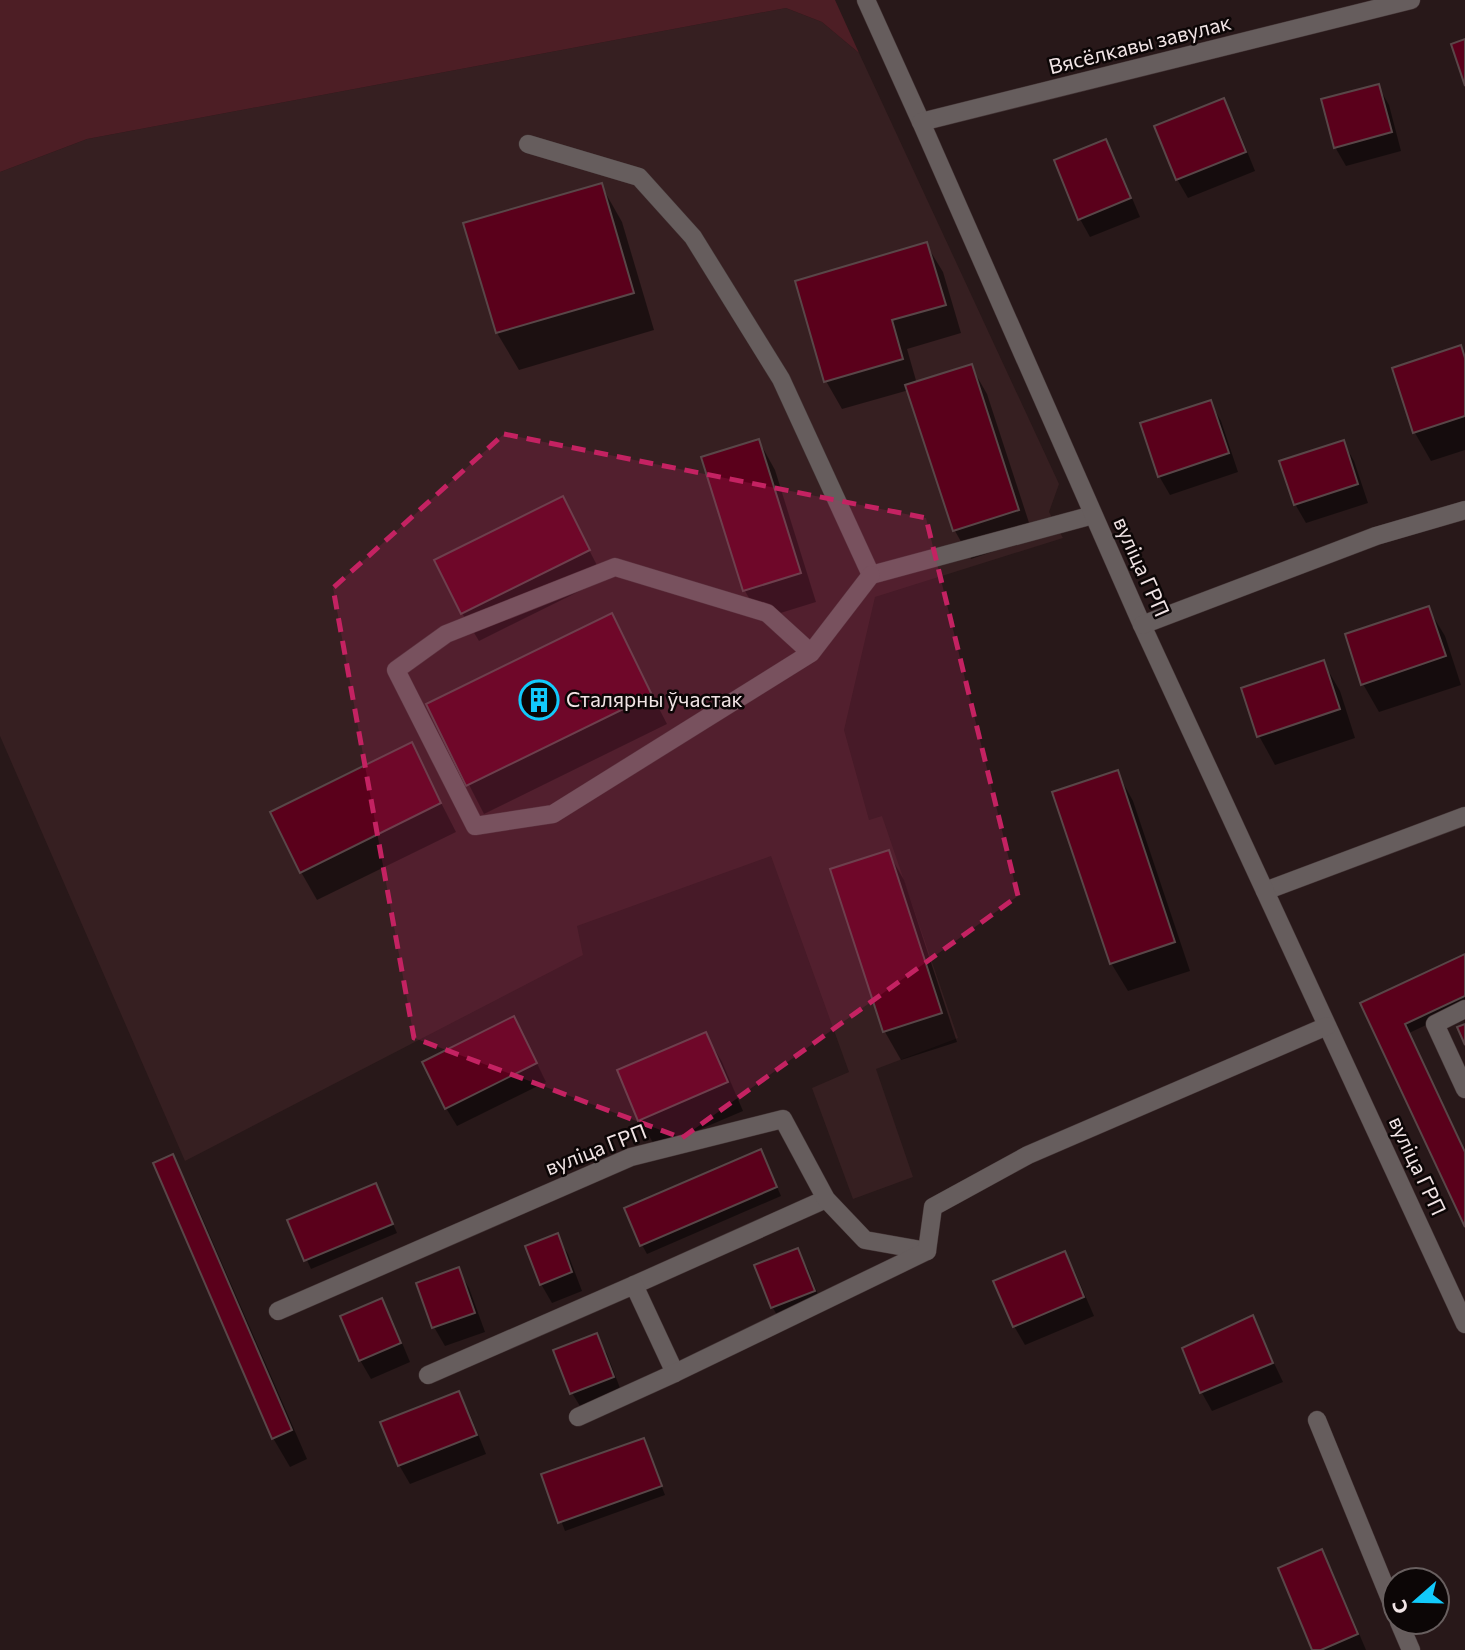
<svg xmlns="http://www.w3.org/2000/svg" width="1465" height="1650" viewBox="0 0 1465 1650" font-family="Commissioner,sans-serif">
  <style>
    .built { fill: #361f21 }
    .green { fill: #4d1e25 }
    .shadow { fill: #0007 }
    .building { fill: #5a001b; stroke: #594648; stroke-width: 2 }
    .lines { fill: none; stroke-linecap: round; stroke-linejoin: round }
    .service-casing { stroke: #443536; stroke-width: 19 }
    .minor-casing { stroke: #443536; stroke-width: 19 }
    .service { stroke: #665d5d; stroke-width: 18 }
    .minor { stroke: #665d5d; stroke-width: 18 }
    .marked { fill: #c42262; fill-opacity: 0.2; stroke: #c42262; stroke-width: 5; stroke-dasharray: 14 9; stroke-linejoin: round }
    .labels { text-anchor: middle; stroke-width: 5; stroke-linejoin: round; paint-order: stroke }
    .street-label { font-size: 21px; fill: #f1e4e5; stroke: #0c0606 }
    .poi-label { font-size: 21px; fill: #f1e4e5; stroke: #0c0606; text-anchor: start }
  </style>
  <rect width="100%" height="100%" fill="#281819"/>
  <!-- built -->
  <path class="built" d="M786,8L822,22L859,53L1059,484L1049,512L1063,538L875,597L844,730L869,820L882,816L958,1038L876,1069L913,1177L853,1199L812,1088L849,1072L771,856L577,926L583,955L185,1161L0,736V172L87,139Z"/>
  <!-- green -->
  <path class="green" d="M0,0H835L859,53L822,22L786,8L87,139L0,172Z"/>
  <!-- shadow -->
  <g class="shadow">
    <path d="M1378,86L1389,105L1401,151L1346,166L1335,147Z"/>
    <path d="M1223,100L1234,119L1255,171L1188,198L1177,179Z"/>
    <path d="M1106,141L1116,160L1140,217L1090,237L1080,219Z"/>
    <path d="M601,185L622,222L654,330L519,370L497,333L466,224Z"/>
    <path d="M926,244L943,272L961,333L907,349L917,384L971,366L987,394L1034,538L971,559L955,531L909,390L842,409L826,381Z"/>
    <path d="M1460,347L1465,356V450L1431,461L1415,433L1394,369Z"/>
    <path d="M1210,402L1221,421L1238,472L1170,495L1159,476Z"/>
    <path d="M759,441L775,470L816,602L761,619L745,591Z"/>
    <path d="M1343,442L1354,461L1368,503L1306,523L1295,504Z"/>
    <path d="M563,499L604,579L479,641L462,613Z"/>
    <path d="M1428,608L1445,636L1461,685L1379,712L1363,684Z"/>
    <path d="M611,615L667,724L484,814L428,705Z"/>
    <path d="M1323,662L1340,691L1355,738L1275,765L1259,736Z"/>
    <path d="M411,744L456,832L317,900L301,872Z"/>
    <path d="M1117,772L1133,801L1190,971L1128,991L1111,963Z"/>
    <path d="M888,852L904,880L957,1042L901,1060L885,1032L832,870Z"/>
    <path d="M1465,956V1007L1409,1033L1465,1154V1223L1363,1004Z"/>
    <path d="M706,1034L722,1062L743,1111L656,1148L640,1120Z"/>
    <path d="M524,1037L546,1082L457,1126L446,1108Z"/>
    <path d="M761,1151L781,1196L647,1254L642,1245Z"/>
    <path d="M172,1156L188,1185L307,1459L290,1467L273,1438Z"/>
    <path d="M376,1185L397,1233L311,1269L289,1221Z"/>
    <path d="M557,1236L568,1254L582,1291L552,1303L541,1284Z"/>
    <path d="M797,1250L808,1269L824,1310L783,1326L773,1308L757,1266Z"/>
    <path d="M1064,1253L1075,1272L1094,1316L1025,1345L1014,1326Z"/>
    <path d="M458,1269L469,1288L485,1332L445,1346L434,1327L418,1284Z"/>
    <path d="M381,1300L392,1319L410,1362L371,1379L360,1360Z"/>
    <path d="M1252,1317L1283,1382L1212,1411L1202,1393L1184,1348Z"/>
    <path d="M596,1335L607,1354L623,1396L583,1411L572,1393Z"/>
    <path d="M459,1393L469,1412L486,1454L410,1484L399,1465Z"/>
    <path d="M643,1440L665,1495L565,1531L544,1476Z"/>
    <path d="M1322,1552L1332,1570L1366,1650H1314Z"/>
  </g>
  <!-- building -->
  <g class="building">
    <path d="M1465,39V86L1451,44Z"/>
    <path d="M1379,84L1392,132L1334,148L1321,99Z"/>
    <path d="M1224,98L1246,152L1176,180L1154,126Z"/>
    <path d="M1106,139L1131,198L1078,220L1054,160Z"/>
    <path d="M602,183L634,293L496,333L463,223Z"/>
    <path d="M927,242L946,305L892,320L903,359L824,382L795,281Z"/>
    <path d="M1461,345L1465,358V416L1413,433L1392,368Z"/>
    <path d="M972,364L1019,510L953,531L905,385Z"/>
    <path d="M1211,400L1229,453L1158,477L1140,423Z"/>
    <path d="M759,439L801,573L743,591L701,457Z"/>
    <path d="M1344,440L1358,484L1294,505L1279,461Z"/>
    <path d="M563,496L590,550L461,614L434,560Z"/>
    <path d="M1429,606L1446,656L1361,685L1345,634Z"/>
    <path d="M612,613L652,695L466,786L426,704Z"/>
    <path d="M1324,660L1340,709L1257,737L1241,688Z"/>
    <path d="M412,742L441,803L300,873L270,812Z"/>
    <path d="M1118,770L1175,942L1110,964L1052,792Z"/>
    <path d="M889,850L942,1013L883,1032L830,869Z"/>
    <path d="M1465,954V996L1405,1024L1465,1152V1227L1360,1003Z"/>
    <path d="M514,1016L537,1063L445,1109L422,1062Z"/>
    <path d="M1465,1024V1045L1457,1027Z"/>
    <path d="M706,1032L728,1082L638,1121L617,1070Z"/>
    <path d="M761,1149L777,1187L640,1246L624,1208Z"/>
    <path d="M173,1154L292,1430L272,1439L153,1163Z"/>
    <path d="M376,1183L393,1224L304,1261L287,1220Z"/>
    <path d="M558,1233L572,1272L540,1285L525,1246Z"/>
    <path d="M798,1248L815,1291L771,1308L754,1265Z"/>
    <path d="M1065,1251L1084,1297L1013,1327L993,1281Z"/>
    <path d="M459,1267L475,1313L432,1328L416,1283Z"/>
    <path d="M382,1298L401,1343L359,1361L340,1316Z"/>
    <path d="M1253,1315L1273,1363L1200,1393L1182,1348Z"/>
    <path d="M597,1333L614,1377L570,1394L553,1350Z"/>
    <path d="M459,1391L477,1435L398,1466L380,1422Z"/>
    <path d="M644,1438L662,1486L558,1523L541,1474Z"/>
    <path d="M1322,1549L1358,1634L1321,1650H1312L1278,1568Z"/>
  </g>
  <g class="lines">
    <!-- service casing -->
    <g class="service-casing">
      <g id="service">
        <path d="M866,0L921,122"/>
        <path d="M528,144L639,177L693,237L781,379L871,575L1093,515"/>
        <path d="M811,653L767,613L615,567L446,634L396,670L475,826L553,814L811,653L871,575"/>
        <path d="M1265,891L1465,816"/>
        <path d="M1465,1009L1435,1024L1465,1089"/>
        <path d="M634,1285L826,1199"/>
        <path d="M428,1375L634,1285L675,1373"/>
        <path d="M1317,1420L1395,1611"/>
        <path d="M1399,1622L1411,1650"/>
      </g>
    </g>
    <!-- minor casing -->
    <g class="minor-casing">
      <g id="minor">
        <path d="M1411,0L921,122L1142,625L1465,1324"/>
        <path d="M1142,625L1376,536L1465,510"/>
        <path d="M278,1311L631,1157L783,1119L826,1199L865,1240L927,1251"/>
        <path d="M578,1417L675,1373L927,1251L933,1207L1028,1155L1327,1026"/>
      </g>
    </g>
    <!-- service -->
    <use href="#service" class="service"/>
    <!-- minor -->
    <use href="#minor" class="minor"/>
  </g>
  <!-- marked area -->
  <path class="marked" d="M504,434L926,518L1018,896L682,1138L414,1038L333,588Z"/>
  <!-- icons -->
  <defs>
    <g id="building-ring" transform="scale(2.0125)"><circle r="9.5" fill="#0c0606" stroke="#12cafb" stroke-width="1.5"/><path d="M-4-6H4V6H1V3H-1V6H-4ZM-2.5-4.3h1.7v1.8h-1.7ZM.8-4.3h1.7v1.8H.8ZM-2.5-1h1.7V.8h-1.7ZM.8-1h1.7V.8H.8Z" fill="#12cafb"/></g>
  </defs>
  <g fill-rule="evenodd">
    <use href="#building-ring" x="539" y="700"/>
  </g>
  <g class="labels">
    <!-- street labels -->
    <g class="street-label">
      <text transform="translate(1140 45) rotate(-14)" y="7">Вясёлкавы завулак</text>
      <text transform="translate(1141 567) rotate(66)" y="7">вуліца ГРП</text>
      <text transform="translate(596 1150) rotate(-21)" y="7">вуліца ГРП</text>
      <text transform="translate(1417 1166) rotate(65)" y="7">вуліца ГРП</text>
    </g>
    <!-- poi labels -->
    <g class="poi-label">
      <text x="566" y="707">Сталярны ўчастак</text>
    </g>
  </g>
  <!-- north arrow -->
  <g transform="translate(1416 1601) rotate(250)"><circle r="33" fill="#0c0606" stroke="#685f5f" stroke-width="2"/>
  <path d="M0-5L12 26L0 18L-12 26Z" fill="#12cafb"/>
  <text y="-10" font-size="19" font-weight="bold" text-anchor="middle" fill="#f1e4e5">С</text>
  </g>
</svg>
